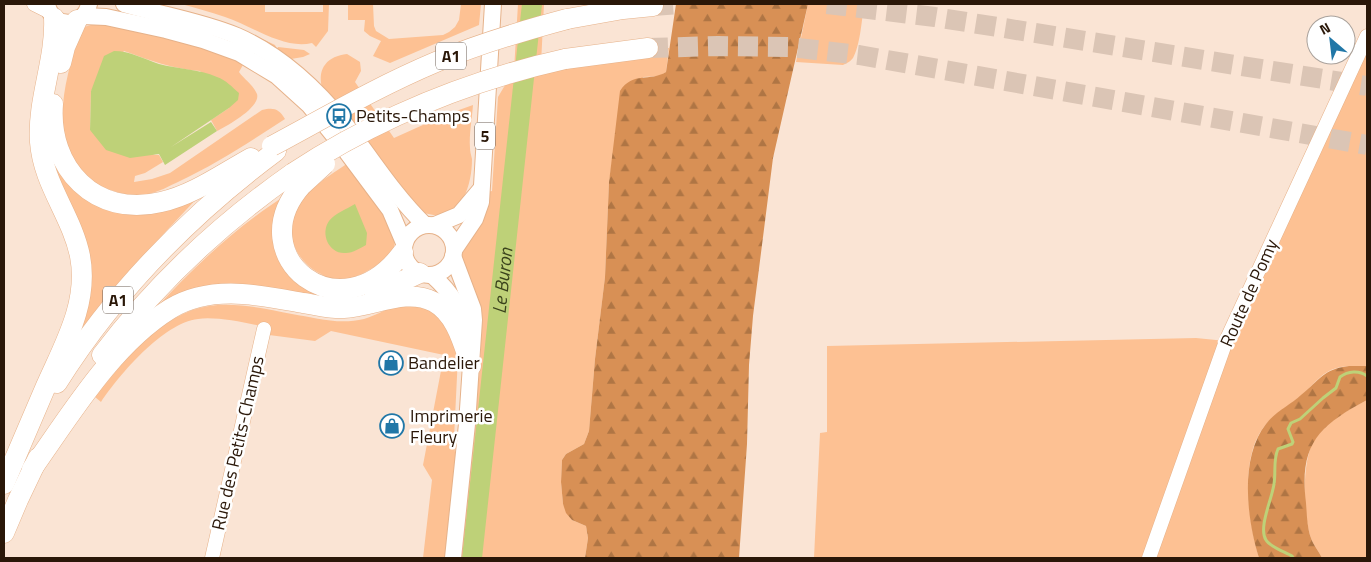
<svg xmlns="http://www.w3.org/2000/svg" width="1371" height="562" viewBox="0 0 1371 562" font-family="'Titillium Web',sans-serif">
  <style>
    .green { fill: #fdc193 }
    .forest { fill: url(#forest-firs) }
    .water { fill: #bed178 }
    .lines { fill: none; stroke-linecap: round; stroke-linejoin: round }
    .stream { stroke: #bed178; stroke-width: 3 }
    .river { stroke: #bed178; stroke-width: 20 }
    .highway-tunnel { stroke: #dbc5b5; stroke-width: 20; stroke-dasharray: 20 10; stroke-linecap: butt }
    .minor-casing { stroke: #e6b28a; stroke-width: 15 }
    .major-casing { stroke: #e6b28a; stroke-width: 18 }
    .highway-casing { stroke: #e6b28a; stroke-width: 21 }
    .minor { stroke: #fff; stroke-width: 14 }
    .major { stroke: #fff; stroke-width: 16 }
    .highway { stroke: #fff; stroke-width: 20 }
    .highway-bridge-casing { stroke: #e6b28a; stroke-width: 21; stroke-linecap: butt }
    .highway-bridge { stroke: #fff; stroke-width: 20 }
    .labels { text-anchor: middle; stroke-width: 5; stroke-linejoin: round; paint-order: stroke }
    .shield { fill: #fff; stroke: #6a5d52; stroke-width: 1 }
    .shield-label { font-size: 16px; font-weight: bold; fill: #2a1708 }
    .poi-label { font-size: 18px; fill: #2a1708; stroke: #fff; text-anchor: start }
    .street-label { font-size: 18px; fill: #2a1708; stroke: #fff }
    .water-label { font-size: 19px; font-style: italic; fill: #3a421c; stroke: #fff }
  </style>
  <defs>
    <pattern id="forest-firs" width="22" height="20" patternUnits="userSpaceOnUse" patternTransform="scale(1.25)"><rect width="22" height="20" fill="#d89055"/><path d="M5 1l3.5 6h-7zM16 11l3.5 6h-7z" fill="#af7544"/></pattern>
  </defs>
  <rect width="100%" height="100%" fill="#fae4d4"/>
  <!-- green -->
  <g class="green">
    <path d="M141,4H156L208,17L241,29L275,45L277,49L278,47L304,50L310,54L303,57L291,59Z"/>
    <path d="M181,4H265V12H323V4H329L328,31L316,47L312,43C284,50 252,26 225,17C211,12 196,8 181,4Z"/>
    <path d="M348,4H373L374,26L376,31L389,39L443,35L449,32L455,27L459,20L461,4H481L479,25L390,63L373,56L381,41L370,36L364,31L365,20H348Z"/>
    <path d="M518,4H544L541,64L648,48H669L666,72L660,76L643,77L615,143L609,182L605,277L595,359L589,431L584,444L566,454L562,460L561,482L563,504L572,520L586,526L588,538L585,558H459L476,378H479L481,345L478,344L462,262V254L487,192L492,191L498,97L514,70Z"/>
    <path d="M808,4H864C862,19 860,46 853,58C850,62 847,63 843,65L796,62Z"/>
    <path d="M98,23L176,39L244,63L239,72C244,79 254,86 257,94C261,107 227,126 217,131L211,120L229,108L200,71C173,69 149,60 124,51L91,91L90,130L155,155H159L163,162L145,173L135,176L134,182L152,179L170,173L262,110C274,107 279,109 285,119C251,141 216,164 180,181C169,186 159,192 148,194C133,197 117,193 103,187C58,165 58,116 68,74C72,57 76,42 84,27Z"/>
    <path d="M1367,36V366C1357,367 1347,365 1337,368C1322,371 1312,387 1301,396C1290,405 1278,411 1268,422C1238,453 1248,520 1259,558H814L820,433L827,432V346L1196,338L1226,341Z"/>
    <path d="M347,54L360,62L361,71L355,82L394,138L445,115L473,105C472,119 469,134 470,148C470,151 471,155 472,159C472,190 458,226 422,212L322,87C317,68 328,56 347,54Z"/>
    <path d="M48,126L99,202L201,194L126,274L77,334L84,299L48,169Z"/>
    <path d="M348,163C363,184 389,211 394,236C397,254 389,260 374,267C361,275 348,282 331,279C328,278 324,276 321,274C298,263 284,237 295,211C305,190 329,176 348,163Z"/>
    <path d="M286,195L289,268L374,288L364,296L354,299L310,297L155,309C195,266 236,227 286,195Z"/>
    <path d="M402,302L440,311L458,356L454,438L456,467L448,558H423L432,480L423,465L444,355L331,331L315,341L269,335L271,328C251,324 217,316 198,319C163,323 120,374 101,402L95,397C122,363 162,312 209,306C237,302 265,309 292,314C316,318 339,325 364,319C378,315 389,307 402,302Z"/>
    <path d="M1367,400V558H1322C1319,551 1313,545 1311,538C1303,516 1301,459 1315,439C1327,421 1348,410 1367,400Z"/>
  </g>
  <!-- forest -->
  <g class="forest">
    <path d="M676,4H808L773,158L753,316L749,365L747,444L739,558H585L588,538L586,526L572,520L566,513L563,504L561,482L562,460L566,454L584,444L589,431L595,359L605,277L609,182L620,91C633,71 650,82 666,72Z"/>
    <path d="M1349,366H1367V400C1318,426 1299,445 1306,503C1307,515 1307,527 1311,538C1313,545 1319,551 1322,558H1259C1247,520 1239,458 1266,424C1275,412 1290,405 1301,395C1320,380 1323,369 1349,366Z"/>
  </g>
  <!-- water -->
  <g class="water">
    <path d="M114,51C130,51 144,59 159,64C178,69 199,69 217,77C226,80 232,87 239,93L238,100L229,108L171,147L211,122L217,131L165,165L159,154L130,158L106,150L90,130L91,91L104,56Z"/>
    <path d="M355,204L367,233L366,245C360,248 352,254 344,253C329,253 320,234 329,221C335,213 347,209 355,204Z"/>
  </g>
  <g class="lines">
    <!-- stream -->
    <path class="stream" d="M1293,558L1292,556C1285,552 1270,547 1266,540C1258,528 1272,499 1274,484C1276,472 1273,460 1278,449L1292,444L1293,442L1288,429L1291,423L1300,419L1323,398L1336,388L1340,377C1348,371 1359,370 1367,376"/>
    <!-- river -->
    <path class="river" id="s1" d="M472,558L532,4"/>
    <!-- highway-tunnel -->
    <g class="highway-tunnel">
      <path d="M827,4L935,17L1367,86"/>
      <path d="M653,6L680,4"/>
      <path d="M648,48L718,46L790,47L859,55L1367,145"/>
    </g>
    <!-- minor casing -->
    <g class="minor-casing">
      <g id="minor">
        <path d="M34,4L48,11"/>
        <path d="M212,558L264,329"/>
        <path d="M1149,558L1226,341L1367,36"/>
      </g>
    </g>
    <!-- major casing -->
    <g class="major-casing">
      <g id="major">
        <path d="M47,4C52,29 84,29 89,4"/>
        <path d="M124,4C162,15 201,21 237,36C281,55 315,87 345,124C371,158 394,195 425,225"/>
        <path d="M83,16L106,17L166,30L203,40L239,53L277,76L309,105L343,147L390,210L404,243"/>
        <circle cx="429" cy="250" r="25"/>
        <path d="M435,225L459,215L481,189"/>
        <path d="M454,250L475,219L481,202L493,4"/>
        <path d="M453,256L473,309L474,320L467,424L453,558"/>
        <path d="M432,275C454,295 460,308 469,336"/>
      </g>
    </g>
    <!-- highway casing -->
    <g class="highway-casing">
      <g id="highway">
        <path d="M567,19L623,9L653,6"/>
        <path d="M565,59L648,48"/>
        <path d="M61,63L65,47L77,20"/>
        <path d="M53,104C48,168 95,218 161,202C193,195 222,174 251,158"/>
        <path d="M301,186C240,256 340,338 403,252"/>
        <path d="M374,298L398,283L420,273"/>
        <path d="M102,355C156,284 220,224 293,173"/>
        <path d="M57,383C114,292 190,215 276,151"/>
        <path d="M32,469C71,414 112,345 170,309C211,284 259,295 303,303C317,305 331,309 344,308C373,307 406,287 434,302C456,314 463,343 471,366"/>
        <path d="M4,484C18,451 32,419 46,386C64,345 89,303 80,256C72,216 43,184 40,142C37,100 56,60 54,18"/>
        <path d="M4,533L18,500L38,458"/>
      </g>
    </g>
    <!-- minor -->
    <use href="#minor" class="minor"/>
    <!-- major -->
    <use href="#major" class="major"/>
    <!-- highway -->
    <use href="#highway" class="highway"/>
    <!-- highway-bridge casing -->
    <g class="highway-bridge-casing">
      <g id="highway-bridge">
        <path d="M272,146C326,117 379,86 436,62C478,44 522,31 567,19"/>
        <path d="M293,173C377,118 467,81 565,59"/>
        <path d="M301,186L325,164"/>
      </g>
    </g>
    <!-- highway-bridge -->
    <use href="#highway-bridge" class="highway-bridge"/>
  </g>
  <!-- icons -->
  <defs>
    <g id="bus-ring" transform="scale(1.25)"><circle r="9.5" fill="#fff" stroke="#2177a7" stroke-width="1.5"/><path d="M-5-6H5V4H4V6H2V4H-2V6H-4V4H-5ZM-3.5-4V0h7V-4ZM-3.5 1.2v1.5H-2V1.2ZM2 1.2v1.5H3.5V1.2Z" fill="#2177a7"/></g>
    <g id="shop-ring" transform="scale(1.25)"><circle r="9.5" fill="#fff" stroke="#2177a7" stroke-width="1.5"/><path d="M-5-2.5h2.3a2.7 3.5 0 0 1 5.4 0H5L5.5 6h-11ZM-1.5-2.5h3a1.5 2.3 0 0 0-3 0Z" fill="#2177a7"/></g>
  </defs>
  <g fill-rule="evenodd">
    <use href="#bus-ring" x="339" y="116"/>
    <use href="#shop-ring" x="391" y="363"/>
    <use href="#shop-ring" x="392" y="426"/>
  </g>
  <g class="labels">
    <!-- shield labels -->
    <g class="shield">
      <rect x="436" y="42.5" width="30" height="27" rx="4"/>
      <rect x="475" y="122.5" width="20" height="27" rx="4"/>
      <rect x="103" y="286.5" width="30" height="27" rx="4"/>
    </g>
    <g class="shield-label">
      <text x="451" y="62">A1</text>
      <text x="485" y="142">5</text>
      <text x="118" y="306">A1</text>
    </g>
    <!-- poi labels -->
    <g class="poi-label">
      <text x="356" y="122">Petits-Champs</text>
      <text x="408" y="369">Bandelier</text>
      <text x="410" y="422">Imprimerie<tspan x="410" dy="21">Fleury</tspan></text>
    </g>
    <!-- street labels -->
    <g class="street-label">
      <text transform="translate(1249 293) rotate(-66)" y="6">Route de Pomy</text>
      <text transform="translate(238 443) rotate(-77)" y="6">Rue des Petits-Champs</text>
    </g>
    <!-- water labels -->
    <g class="water-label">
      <text dy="7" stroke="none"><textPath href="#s1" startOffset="279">Le Buron</textPath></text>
    </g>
  </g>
  <!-- border -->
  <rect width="1371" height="562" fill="none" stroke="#2a1708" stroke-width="10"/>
  <!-- north arrow -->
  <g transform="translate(1331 40) rotate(332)"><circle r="24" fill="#ffffff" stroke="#aaa29c"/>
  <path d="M0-4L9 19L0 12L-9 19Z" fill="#2177a7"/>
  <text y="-8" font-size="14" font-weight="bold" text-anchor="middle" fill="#2a1708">N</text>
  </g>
</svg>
